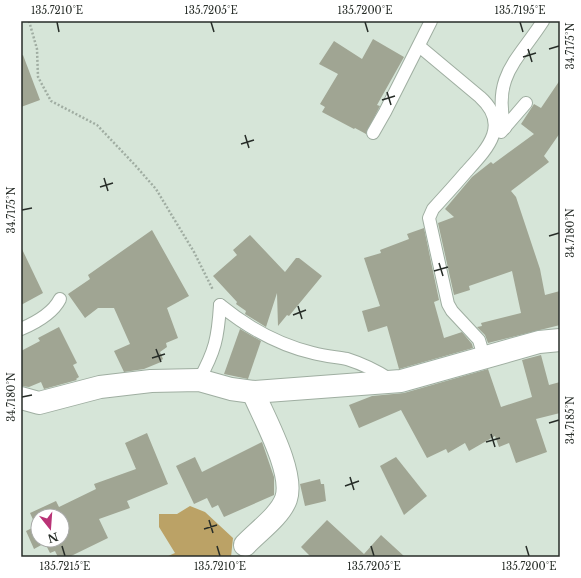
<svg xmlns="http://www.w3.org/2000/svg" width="581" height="578" viewBox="0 0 581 578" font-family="'Libre Baskerville',serif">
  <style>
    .forest { fill: #bba266 }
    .building { fill: #a0a593; fill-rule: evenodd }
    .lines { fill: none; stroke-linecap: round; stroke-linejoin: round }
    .service-casing { stroke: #9faea1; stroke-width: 14 }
    .minor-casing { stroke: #9faea1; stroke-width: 24 }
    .path { stroke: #a0ada2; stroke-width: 2.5; stroke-dasharray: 2 2; stroke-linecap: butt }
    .service { stroke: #fff; stroke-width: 12 }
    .minor { stroke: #fff; stroke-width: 22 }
    .ticks { fill: none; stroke: #272d28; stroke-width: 1.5 }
    .neatline { fill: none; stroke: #272d28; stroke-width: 1.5 }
    .ticks-label { font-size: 10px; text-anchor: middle; fill: #272d28 }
  </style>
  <rect width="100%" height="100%" fill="#d6e5d8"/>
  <!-- forest -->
  <path class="forest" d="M190,506L205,512L233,538L231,557H166L175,553L159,527V514H177Z"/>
  <!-- building -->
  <g class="building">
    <path d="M373,39L404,57L377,105L380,106L366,134L355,128L354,129L322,112L325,107L320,104L338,74L319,64L334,41L362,59Z"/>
    <path d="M23,55L40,100L21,107V56Z"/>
    <path d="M560,80V133L544,156L549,162L511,191L516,197L540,269L545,295L560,291V325L488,343L485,335L477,327L482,326L481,323L521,313L512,271L469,286L470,290L454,295L438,223L454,217L445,209L472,177L491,162L493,164L534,134L521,124L534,104L541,108Z"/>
    <path d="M424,228L439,300L434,302L444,338L462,332L472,344L473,348L399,369L387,326L368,332L362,311L380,306L364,258L381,253L380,250L409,239L407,234Z"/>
    <path d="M152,230L189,296L167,308L178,338L166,343L167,347L160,352L163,359L160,361L161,362L144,369L124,372L114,351L130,344L114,308H98L85,318L68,294L90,279L88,275Z"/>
    <path d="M250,235L285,272L296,258H299L322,276L289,316L287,315L278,326L277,293L266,327L245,314L246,311L236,304L237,302L213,276L237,255L233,250Z"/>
    <path d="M21,247L43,293L21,305Z"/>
    <path d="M59,327L77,363L73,365L79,377L76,379L77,380L44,389L41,382L29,387L21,386V351L40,341L38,338Z"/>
    <path d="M240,329L261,341L248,379L224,374Z"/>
    <path d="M541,355L549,385L560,382V413L536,419L547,452L516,463L509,443L499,447L495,436L469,451L465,443L448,453L446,449L427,458L401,410L359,428L349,405L372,396L404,393L488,369L501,407L532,397L522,360Z"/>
    <path d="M147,433L168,484L127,501L130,508L99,519L108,538L69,557H58L55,551L50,553L45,543L34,549L26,531L36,526L30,513L56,501L59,507L96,489L94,484L136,469L125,443ZM38,516H62V540H38Z"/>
    <path d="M262,442L274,477V495L224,517L218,505L212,508L207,498L194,504L176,466L195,457L202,472Z"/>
    <path d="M396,457L427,496L404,515L380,466Z"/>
    <path d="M320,479L321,484H324L326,501L305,506L300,484Z"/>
    <path d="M327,520L364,554L381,535L405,557H311L301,547Z"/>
  </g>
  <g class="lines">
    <!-- service casing -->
    <g class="service-casing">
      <g id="service">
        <path d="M419,46L480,97C511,125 487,149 466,172C455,185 444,197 433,209L429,218L448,304L452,311L479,340L484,357"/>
        <path d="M505,128C492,76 518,60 543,21"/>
        <path d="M501,132L526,103"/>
        <path d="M373,133L385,112L431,21"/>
        <path d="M220,305C247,327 279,345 313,353C324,356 336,357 347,359C363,364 377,371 391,380"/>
        <path d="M21,329C35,323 53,313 60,299"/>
        <path d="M199,380C215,351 218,338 220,305"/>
      </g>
    </g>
    <!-- minor casing -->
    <g class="minor-casing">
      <g id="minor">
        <path d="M21,398L39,403L100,387L151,381L199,380L231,389L253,392L401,381L539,342L560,340"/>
        <path d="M245,545C257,532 280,516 286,499C295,473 264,418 253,392"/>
      </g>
    </g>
    <!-- path -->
    <path class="path" d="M29,21L37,49L38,77L51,101L97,125L134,164L156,189L171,214L194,252L213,290"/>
    <!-- service -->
    <use href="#service" class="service"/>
    <!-- minor -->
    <use href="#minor" class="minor"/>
  </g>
  <!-- ticks -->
  <path class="ticks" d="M57,22L59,32M211,22L214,32M365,22L368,32M520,22L523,32M528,49L532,62M549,49L559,46M523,57L536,53M387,92L391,105M382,100L395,96M245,135L249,148M241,144L254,140M104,178L108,191M100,187L113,183M22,210L32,208M549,236L559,233M439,263L443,276M434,271L448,267M298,306L302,319M293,315L306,310M156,349L161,362M152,358L165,354M22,397L32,395M549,423L559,420M491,434L495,447M486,442L500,438M350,477L354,490M345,486L359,481M209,520L213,533M204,529L217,525M62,546L65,556M217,546L220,556M371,546L374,556M526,546L529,556"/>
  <!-- border -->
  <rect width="581" height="578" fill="none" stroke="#ffffff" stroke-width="44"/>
  <!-- north arrow -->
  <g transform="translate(50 528) rotate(163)"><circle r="19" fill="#ffffff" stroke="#a9aba9"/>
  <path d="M0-3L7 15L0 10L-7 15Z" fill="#b93376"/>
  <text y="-6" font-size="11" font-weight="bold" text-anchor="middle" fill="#272d28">N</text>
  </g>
  <rect x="22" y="22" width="537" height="534" class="neatline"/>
  <g class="ticks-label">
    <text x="57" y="14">135.7210°E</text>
    <text x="211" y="14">135.7205°E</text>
    <text x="365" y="14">135.7200°E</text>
    <text x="520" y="14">135.7195°E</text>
    <text transform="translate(570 46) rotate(-90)" y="4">34.7175°N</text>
    <text transform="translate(11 210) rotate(-90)" y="4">34.7175°N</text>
    <text transform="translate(570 233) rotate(-90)" y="4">34.7180°N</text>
    <text transform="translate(11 397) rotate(-90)" y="4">34.7180°N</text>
    <text transform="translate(570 420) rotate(-90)" y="4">34.7185°N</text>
    <text x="65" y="570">135.7215°E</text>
    <text x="220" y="570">135.7210°E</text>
    <text x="374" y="570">135.7205°E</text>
    <text x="529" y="570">135.7200°E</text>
  </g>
</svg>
